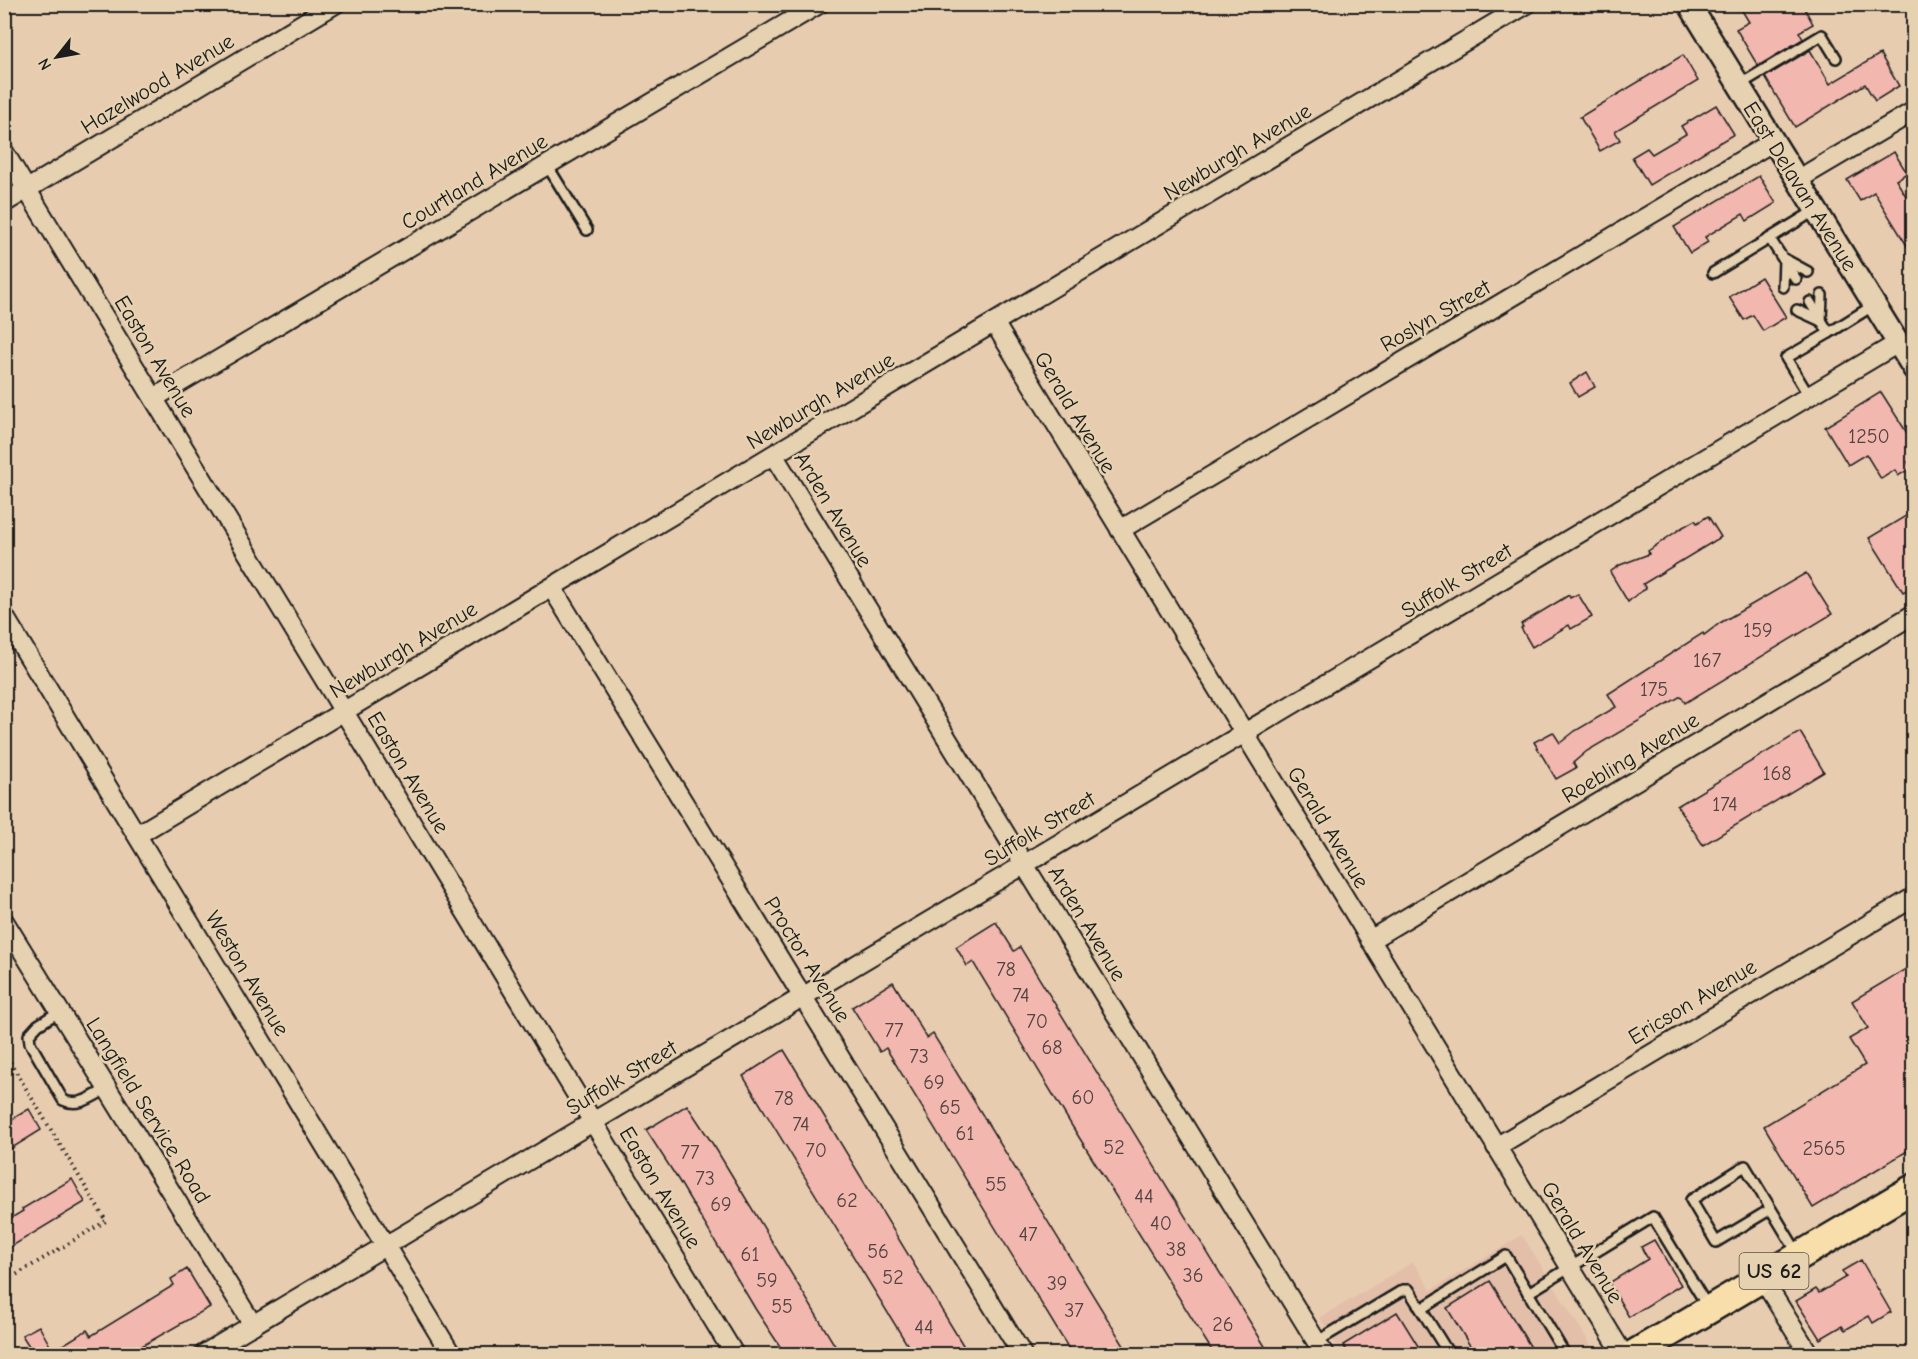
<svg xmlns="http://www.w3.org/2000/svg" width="1918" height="1359" viewBox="0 0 1918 1359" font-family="'Comic Neue',sans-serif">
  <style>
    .built { fill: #e3bfaa }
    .building { fill: #f2b7af; stroke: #1c1c1c; stroke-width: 1.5 }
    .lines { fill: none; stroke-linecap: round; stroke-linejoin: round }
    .service-casing { stroke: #1c1c1c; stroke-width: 14 }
    .minor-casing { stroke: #1c1c1c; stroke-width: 22 }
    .tertiary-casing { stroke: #1c1c1c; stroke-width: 26 }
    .primary-casing { stroke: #1c1c1c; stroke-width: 32 }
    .path { stroke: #1c1c1c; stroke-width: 4; stroke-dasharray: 1.5 4.5; stroke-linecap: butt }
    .service { stroke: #e6d1b0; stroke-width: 9 }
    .minor { stroke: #e6d1b0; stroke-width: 18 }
    .tertiary { stroke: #e6d1b0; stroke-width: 21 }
    .primary { stroke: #f8deab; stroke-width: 27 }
    .labels { text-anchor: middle; stroke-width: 5; stroke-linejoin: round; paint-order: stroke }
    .number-label { font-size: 20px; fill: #524341 }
    .shield { fill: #e6d1b0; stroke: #595248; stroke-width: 1.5 }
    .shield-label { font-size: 21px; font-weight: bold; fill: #1c1c1c }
    .street-label { font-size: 22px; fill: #1c1c1c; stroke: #e6d1b0 }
  </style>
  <rect width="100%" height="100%" fill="#e8ccb0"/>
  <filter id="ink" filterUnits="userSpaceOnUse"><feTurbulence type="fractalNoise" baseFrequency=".0167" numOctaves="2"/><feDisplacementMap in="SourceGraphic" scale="12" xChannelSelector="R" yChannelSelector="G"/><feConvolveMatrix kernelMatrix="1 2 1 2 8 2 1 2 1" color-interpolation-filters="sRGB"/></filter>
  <g filter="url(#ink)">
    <!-- built -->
    <path class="built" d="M1522,1235L1594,1350L1586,1354H1342L1320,1318L1413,1262L1431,1290Z"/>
    <!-- building -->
    <g class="building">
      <path d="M1738,4H1802L1813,24L1799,32L1803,39L1758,66L1736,29L1749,22Z"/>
      <path d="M1810,50L1830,84L1880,54L1899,86L1875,101L1865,84L1795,127L1765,77Z"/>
      <path d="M1683,55L1698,81L1615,131L1620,140L1600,151L1580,117Z"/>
      <path d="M1716,105L1734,134L1649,185L1632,157L1647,148L1652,154L1686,134L1681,126Z"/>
      <path d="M1894,152L1907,173L1896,180L1914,209V257L1874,192L1860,201L1847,180Z"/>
      <path d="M1759,176L1776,203L1747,221L1743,214L1705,237L1708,242L1690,253L1674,227Z"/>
      <path d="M1761,277L1786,317L1763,331L1753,315L1744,320L1729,297Z"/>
      <path d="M1587,372L1595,387L1578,397L1570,383Z"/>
      <path d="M1881,392L1914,444V459L1908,462L1911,468L1898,476L1895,470L1881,479L1866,454L1848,465L1825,427Z"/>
      <path d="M1914,511V586L1903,592L1869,538Z"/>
      <path d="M1708,516L1721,537L1643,584L1646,589L1637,594L1628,602L1610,572L1620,565L1649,554L1648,551L1683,527L1695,520L1697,523Z"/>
      <path d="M1806,573L1832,614L1685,703L1681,696L1587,751L1573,763L1576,768L1556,779L1534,742L1553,732L1560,743L1575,731L1616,707L1608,694L1703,633L1704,635L1720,623Z"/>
      <path d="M1578,594L1592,617L1571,629L1569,625L1532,647L1521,628L1523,627L1521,624L1569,595L1570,598Z"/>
      <path d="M1800,732L1824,772L1703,845L1677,806Z"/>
      <path d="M996,922L1014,951L1020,947L1266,1348L1255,1354H1214L1072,1126L973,962L967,966L956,947Z"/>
      <path d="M1914,964V1147L1813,1208L1764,1126L1865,1065L1849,1039L1868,1028L1852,1001Z"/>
      <path d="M893,982L927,1038L933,1034L1129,1354H1072L886,1048L880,1052L852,1007Z"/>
      <path d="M784,1050L966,1350L958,1354H913L743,1076Z"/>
      <path d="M687,1105L716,1149L840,1354H785L756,1310L679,1181L646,1130Z"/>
      <path d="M29,1109L41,1130L4,1153V1124Z"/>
      <path d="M72,1179L85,1202L4,1251V1214L8,1220L23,1211L22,1209Z"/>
      <path d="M1654,1240L1681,1285L1629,1317L1609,1283L1648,1259L1641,1247Z"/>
      <path d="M1861,1260L1891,1312L1873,1323L1869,1316L1845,1330L1842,1326L1820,1339L1796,1301L1816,1289L1819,1293L1846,1277L1842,1271Z"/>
      <path d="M187,1269L210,1307L128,1354H34L22,1335L39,1326L53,1351L87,1330L91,1336L174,1285L171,1279Z"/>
      <path d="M1490,1281L1535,1354H1475L1447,1308Z"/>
      <path d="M1397,1312L1423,1354H1349L1343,1345Z"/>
    </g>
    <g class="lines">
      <!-- service casing -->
      <g class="service-casing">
        <g id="service">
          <path d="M1739,85L1822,35L1836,58"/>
          <path d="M547,165L587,230"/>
          <path d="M1770,239L1796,279"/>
          <path d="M1786,260L1808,272"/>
          <path d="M1713,273L1816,210"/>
          <path d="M1783,287L1784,259"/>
          <path d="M1810,302L1829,333L1874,305"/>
          <path d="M1797,310L1821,321"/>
          <path d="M1821,321L1822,295"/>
          <path d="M1809,396L1786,358L1829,333"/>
          <path d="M60,1011L38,1025L29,1035L30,1043L63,1100C79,1108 93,1096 108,1088"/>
          <path d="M1771,1209L1716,1242L1691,1200L1745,1166L1798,1254"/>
          <path d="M1528,1293L1653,1217L1709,1309"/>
          <path d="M1421,1309L1506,1256L1565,1354"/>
          <path d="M1316,1342L1403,1290H1409L1449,1354"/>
        </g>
      </g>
      <!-- minor casing -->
      <g class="minor-casing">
        <g id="minor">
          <path d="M4,152L734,1354"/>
          <path d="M1797,180L1914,111"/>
          <path d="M4,203L335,4"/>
          <path d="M995,324L1623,1354"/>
          <path d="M154,398L819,4"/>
          <path d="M774,456L1324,1354"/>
          <path d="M1120,530L1774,141"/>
          <path d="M552,588L1022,1354"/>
          <path d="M4,616L451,1354"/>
          <path d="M137,835L1527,4"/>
          <path d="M4,921L253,1325"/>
          <path d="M1370,940L1914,614"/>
          <path d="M1496,1147L1914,897"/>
          <path d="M1762,1278L1809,1354"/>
          <path d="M204,1354L1898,343"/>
        </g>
      </g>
      <!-- tertiary casing -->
      <g class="tertiary-casing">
        <path id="tertiary" d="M1689,4L1914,369"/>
      </g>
      <!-- primary casing -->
      <g class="primary-casing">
        <path id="primary" d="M1634,1354L1914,1188"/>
      </g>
      <!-- path -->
      <path class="path" d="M4,1052L106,1221L4,1282"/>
      <!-- service -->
      <use href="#service" class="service"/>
      <!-- minor -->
      <use href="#minor" class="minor"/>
      <!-- tertiary -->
      <use href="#tertiary" class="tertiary"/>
      <!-- primary -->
      <use href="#primary" class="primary"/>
    </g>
  </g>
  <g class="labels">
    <!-- number labels -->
    <g class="number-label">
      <text x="1869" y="443">1250</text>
      <text x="1758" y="637">159</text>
      <text x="1707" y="667">167</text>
      <text x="1654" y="696">175</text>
      <text x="1777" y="780">168</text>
      <text x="1725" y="811">174</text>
      <text x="1006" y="976">78</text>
      <text x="1021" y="1002">74</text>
      <text x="1037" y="1028">70</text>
      <text x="894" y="1037">77</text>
      <text x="1052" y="1054">68</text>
      <text x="919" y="1063">73</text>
      <text x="934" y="1089">69</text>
      <text x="1083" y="1104">60</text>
      <text x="784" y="1105">78</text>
      <text x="950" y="1114">65</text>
      <text x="801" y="1131">74</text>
      <text x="965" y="1140">61</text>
      <text x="1114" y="1154">52</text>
      <text x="1824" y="1155">2565</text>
      <text x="816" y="1157">70</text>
      <text x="690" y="1159">77</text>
      <text x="705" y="1185">73</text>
      <text x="996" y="1191">55</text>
      <text x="1144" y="1203">44</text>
      <text x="847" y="1207">62</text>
      <text x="721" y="1211">69</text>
      <text x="1161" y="1230">40</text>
      <text x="1028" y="1241">47</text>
      <text x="1176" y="1256">38</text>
      <text x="878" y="1258">56</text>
      <text x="750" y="1261">61</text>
      <text x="1193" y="1282">36</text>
      <text x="893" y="1284">52</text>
      <text x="767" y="1287">59</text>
      <text x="1057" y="1290">39</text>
      <text x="782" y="1313">55</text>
      <text x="1074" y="1317">37</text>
      <text x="1223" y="1331">26</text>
      <text x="924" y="1334">44</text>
    </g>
    <!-- shield labels -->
    <rect class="shield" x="1739.5" y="1253" width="69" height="36" rx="4.5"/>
    <g class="shield-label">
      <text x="1774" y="1278">US 62</text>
    </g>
    <!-- street labels -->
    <g class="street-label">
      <text transform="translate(157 83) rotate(-31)" y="8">Hazelwood Avenue</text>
      <text transform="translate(1237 151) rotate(-31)" y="8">Newburgh Avenue</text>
      <text transform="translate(474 181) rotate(-31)" y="8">Courtland Avenue</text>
      <text transform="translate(1801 186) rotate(58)" y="8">East Delavan Avenue</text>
      <text transform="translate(1435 315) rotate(-30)" y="8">Roslyn Street</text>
      <text transform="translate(156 356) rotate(59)" y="8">Easton Avenue</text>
      <text transform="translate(820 400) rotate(-31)" y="8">Newburgh Avenue</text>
      <text transform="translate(1076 412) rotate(59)" y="8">Gerald Avenue</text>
      <text transform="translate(834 509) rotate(59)" y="8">Arden Avenue</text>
      <text transform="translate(1456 580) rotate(-31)" y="8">Suffolk Street</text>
      <text transform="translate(403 649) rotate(-31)" y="8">Newburgh Avenue</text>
      <text transform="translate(1630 757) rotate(-31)" y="8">Roebling Avenue</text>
      <text transform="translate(409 772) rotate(59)" y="8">Easton Avenue</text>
      <text transform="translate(1329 827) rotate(59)" y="8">Gerald Avenue</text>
      <text transform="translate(1039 828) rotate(-31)" y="8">Suffolk Street</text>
      <text transform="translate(1088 923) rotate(59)" y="8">Arden Avenue</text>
      <text transform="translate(808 959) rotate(58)" y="8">Proctor Avenue</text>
      <text transform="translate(248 973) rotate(59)" y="8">Weston Avenue</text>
      <text transform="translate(1692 1001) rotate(-31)" y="8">Ericson Avenue</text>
      <text transform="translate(621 1077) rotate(-31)" y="8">Suffolk Street</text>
      <text transform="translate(149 1110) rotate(58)" y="8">Langfield Service Road</text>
      <text transform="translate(661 1187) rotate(59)" y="8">Easton Avenue</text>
      <text transform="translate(1583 1242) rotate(59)" y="8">Gerald Avenue</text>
    </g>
  </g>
  <!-- margin -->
  <rect width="1918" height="1359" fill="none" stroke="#e6d1b0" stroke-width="24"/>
  <rect x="12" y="12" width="1894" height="1335" fill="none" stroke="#1c1c1c" stroke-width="2" filter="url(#ink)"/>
  <!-- north arrow -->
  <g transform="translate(57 57) rotate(239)" stroke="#e6d1b0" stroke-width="4.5" paint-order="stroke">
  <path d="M0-4.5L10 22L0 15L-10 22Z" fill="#1c1c1c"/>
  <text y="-9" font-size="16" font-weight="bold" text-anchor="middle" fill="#1c1c1c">N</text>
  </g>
</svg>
